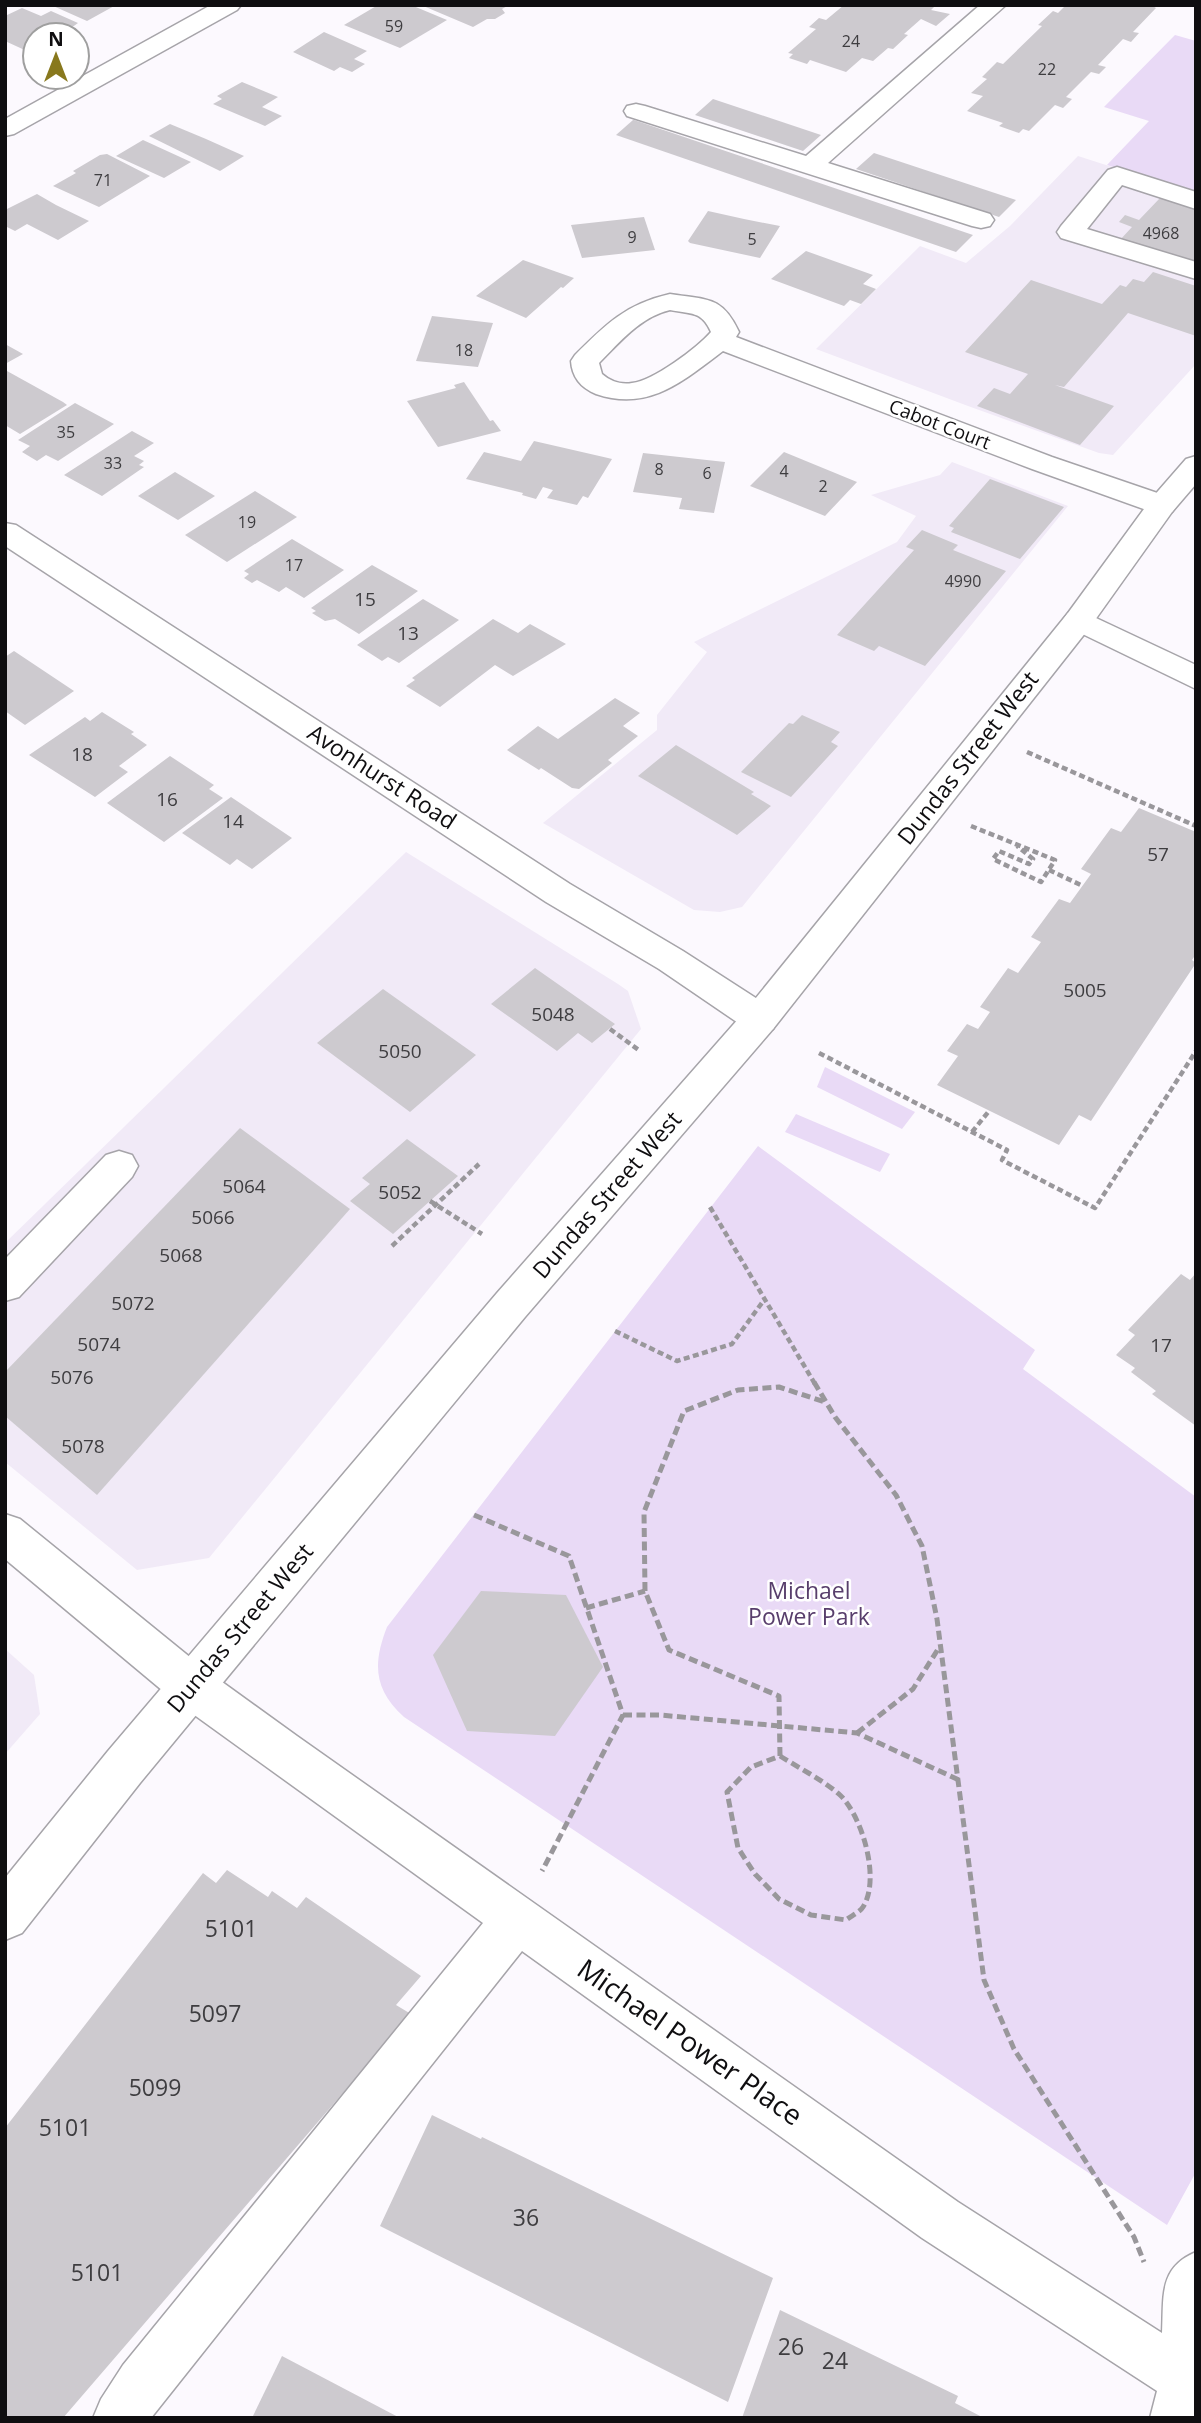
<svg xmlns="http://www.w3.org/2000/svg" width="1201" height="2423" viewBox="0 0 1201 2423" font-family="'Open Sans',sans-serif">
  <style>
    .built { fill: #f1eaf7 }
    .green { fill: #e9daf6 }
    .building { fill: #cdcacf }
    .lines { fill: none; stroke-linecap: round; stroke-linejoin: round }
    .minor-casing { stroke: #a6a4a9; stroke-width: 3 }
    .major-casing { stroke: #a6a4a9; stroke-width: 3 }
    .path-far1 { stroke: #99979b; stroke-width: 4.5; stroke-dasharray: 6 3.5; stroke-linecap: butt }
    .path { stroke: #99979b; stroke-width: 5; stroke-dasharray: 9 4.5; stroke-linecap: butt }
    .minor { fill: #fff; fill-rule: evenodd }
    .major { fill: #fff; fill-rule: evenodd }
    .labels { text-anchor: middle; stroke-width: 5; stroke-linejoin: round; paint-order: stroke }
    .far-number-label { font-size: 16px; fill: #3e3d40 }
    .far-street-label { font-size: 19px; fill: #0f0e10; stroke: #fff }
    .number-label { font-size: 19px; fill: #3e3d40 }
    .street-label { font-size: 23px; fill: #0f0e10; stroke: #fff }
    .park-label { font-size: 23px; fill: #583e6c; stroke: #fff }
    .near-number-label { font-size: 23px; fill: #3e3d40 }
    .near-street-label { font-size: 28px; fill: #0f0e10; stroke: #fff }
  </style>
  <rect width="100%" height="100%" fill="#fcf9fe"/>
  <!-- built -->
  <g class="built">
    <path d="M1078,156L1196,194V364L1113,455L1099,453L968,406L816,349L920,246L966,263L1010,226Z"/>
    <path d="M952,462L1068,506L742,907L720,912L694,910L543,823L657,730V715L707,652L694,642L897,542L916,516L871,495L940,475Z"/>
    <path d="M406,852L618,984L628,991L641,1029L209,1558L137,1570L5,1462V1243Z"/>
    <path d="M5,1649L34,1675L40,1714L5,1754Z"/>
  </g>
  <!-- green -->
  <g class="green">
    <path d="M1175,35L1196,41V194L1107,165L1149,121L1104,107Z"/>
    <path d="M825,1067L915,1112L902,1129L817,1087Z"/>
    <path d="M796,1114L890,1154L880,1172L785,1132Z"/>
    <path d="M758,1146L1035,1350L1023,1369L1196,1497V2172L1167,2225L404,1717C373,1689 373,1663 387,1627Z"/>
  </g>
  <!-- building -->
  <g class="building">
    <path d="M51,5H116L87,21Z"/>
    <path d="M378,5H411L447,20L400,48L344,25Z"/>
    <path d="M421,5H509L502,9L505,13L495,19H487L473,27Z"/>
    <path d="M844,5H936L931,10L950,14L936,26L921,19L904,34L908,35L893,49L888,48L873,61L862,58L846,72L810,60L807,64L789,58L793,54L788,53L816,29L809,27L819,18L826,20Z"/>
    <path d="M1066,5H1151L1156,8L1133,32L1139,33L1131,42L1123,39L1098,65L1106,67L1099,74L1091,72L1066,97L1072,99L1063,108L1055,105L1029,131L1023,129L1019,133L999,126L1003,123L967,111L983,96L971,93L987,79L982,77L997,62L1003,64L1042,26L1038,25L1053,11L1058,13Z"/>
    <path d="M22,8L41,16L51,11L78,23L61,35H35V49L29,52L5,41V16Z"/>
    <path d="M324,32L367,51L354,59L365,64L352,72L340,67L334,71L293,52Z"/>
    <path d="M242,82L278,97L262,107L282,116L265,126L213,104L222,99L217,96Z"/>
    <path d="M713,99L821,135L803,151L695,115Z"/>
    <path d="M633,120H634L973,235L956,252L616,135Z"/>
    <path d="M170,124L206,139L244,156L220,171L149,136Z"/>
    <path d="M143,140L191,162L164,178L116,156Z"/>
    <path d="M874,153L1016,200L999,217L856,169Z"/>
    <path d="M107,154L150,176L99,207L53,186L76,173L73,171L100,155Z"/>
    <path d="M37,194L56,205L89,221L58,240L27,224L15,231L5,226V210Z"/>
    <path d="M1160,198L1196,210V265L1120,240L1132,227L1119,222L1125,215L1139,220Z"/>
    <path d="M708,211L744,219L780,226L760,258L690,243L688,241Z"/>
    <path d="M644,217L655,250L582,258L571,225Z"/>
    <path d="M806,251L873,275L863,284L876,289L861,304L850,300L844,306L771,279Z"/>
    <path d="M523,260L574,278L563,288L561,287L526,318L476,296Z"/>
    <path d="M1153,272L1196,286V336L1128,313L1064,387L1055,385L1114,406L1080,445L977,406L994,388L1010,394L1028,374L965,352L1031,280L1102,304L1120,285L1126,287L1133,279L1144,282Z"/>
    <path d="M432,316L493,323L478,367L416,361Z"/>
    <path d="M5,344L23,354L5,364Z"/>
    <path d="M7,371L63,402L67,405L20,434L5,425Z"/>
    <path d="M464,382L490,421L493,420L501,431L438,447L407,401L456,388L454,385Z"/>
    <path d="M75,403L114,424L58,461L46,455L37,461L22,452L30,446L18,440Z"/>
    <path d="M132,431L154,443L134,456L144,461L139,465L144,467L102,496L64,475Z"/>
    <path d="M534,441L608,458L612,459L588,498L583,496L577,505L547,498L553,490L543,487L536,499L522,495L523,493L466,479L484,452L521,461Z"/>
    <path d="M784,452L857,482L825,516L750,486Z"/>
    <path d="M643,453L725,462L714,513L679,509L682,498L633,492Z"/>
    <path d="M175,472L215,496L178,520L138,496Z"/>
    <path d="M990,479L1064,507L1020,559L951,532L954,528L949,526Z"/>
    <path d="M255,491L297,517L227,562L185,535Z"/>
    <path d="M922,530L958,545L953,550L1006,571L925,666L879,646L874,651L837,635L914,550L906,547Z"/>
    <path d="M292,539L344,570L304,598L286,587L279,592L257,580L252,583L244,578L249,574L244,571Z"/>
    <path d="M372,565L418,591L359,634L335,619L325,621L312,613L316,611L311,608Z"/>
    <path d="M423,599L459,620L399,663L388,657L382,661L357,645Z"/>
    <path d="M493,619L518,633L530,624L566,644L513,676L495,665L440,707L406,686L415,680L412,678Z"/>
    <path d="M14,651L74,691L25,725L5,711V657Z"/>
    <path d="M615,698L640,713L623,726L638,736L608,760L612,763L579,789L572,788L541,768L539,770L507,750L538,726L558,739Z"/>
    <path d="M102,712L134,732L131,734L147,745L119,766L128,772L95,797L29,755L85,717L90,721Z"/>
    <path d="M802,715L840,732L831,742L838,746L791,797L741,772L789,723L793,724Z"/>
    <path d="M676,745L754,792L751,794L771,806L737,835L638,776Z"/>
    <path d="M170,756L214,785L209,789L223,798L164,842L107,803Z"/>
    <path d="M231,797L292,838L252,869L237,859L230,865L182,833Z"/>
    <path d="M1139,808L1196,832V954L1192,960L1196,963L1091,1121L1079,1115L1059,1145L937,1085L958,1056L947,1051L967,1024L978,1029L990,1012L980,1007L1008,968L1018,973L1041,942L1031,937L1059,899L1070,903L1091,874L1081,869L1111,828L1121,832Z"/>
    <path d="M535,968L615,1024L592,1043L578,1033L557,1051L491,1004Z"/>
    <path d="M383,989L476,1055L410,1112L317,1043Z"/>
    <path d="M240,1128L350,1209L97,1495L5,1416V1372Z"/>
    <path d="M407,1139L458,1176L393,1234L350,1201L370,1184L362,1178Z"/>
    <path d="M1196,1273V1426L1152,1394L1156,1391L1131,1372L1135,1368L1116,1355L1135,1335L1128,1330L1181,1274L1190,1280Z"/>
    <path d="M481,1591L566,1595L603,1667L555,1736L467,1731L433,1655Z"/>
    <path d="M227,1870L268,1897L272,1891L297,1908L306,1897L421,1976L396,2005L411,2014L63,2418H5V2128L203,1873L216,1883Z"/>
    <path d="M432,2115L481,2139L482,2137L773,2278L728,2402L380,2226Z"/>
    <path d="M780,2310L958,2396L955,2403L984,2418H742Z"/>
    <path d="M282,2356L400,2418H252Z"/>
  </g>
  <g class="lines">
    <!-- minor casing -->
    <g class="minor-casing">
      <g id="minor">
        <path d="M211,5H241L237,10L14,134L5,136V119Z"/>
        <path d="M980,5H1006L828,163L990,214L994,220L990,226L981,228L972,226L627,116L624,111L627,106L636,104L645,106L806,156Z"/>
        <path d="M1117,167L1196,192V209L1122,185L1087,229L1196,262V279L1061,238L1057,232L1061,226L1108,170Z"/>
        <path d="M670,294C706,300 722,295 739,332L736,337L1052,457L1172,498L1177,505L1172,512L1162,514L1152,512L1032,469L723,351C683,381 649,412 596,394C581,388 572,377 571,361L575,355C606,324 626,304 670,294ZM670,310C691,314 702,311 711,332C697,348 653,381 632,383C621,385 610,381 602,374L599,363C620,342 640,317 670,310Z"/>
        <path d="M5,523L16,525L570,884L683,951L773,1009L778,1019L773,1029L760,1033L747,1029L659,969L546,902L5,546Z"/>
        <path d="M1079,610L1196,665V689L1068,627L1063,620L1068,613Z"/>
        <path d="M119,1151L132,1155L138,1166L132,1177L19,1297L5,1301V1259L106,1155Z"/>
        <path d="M5,1514L20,1519L207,1671L297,1736L958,2202L1162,2333C1164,2297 1158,2268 1196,2252V2418H1150L1157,2391L922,2238L522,1951L151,2418H93L101,2399L123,2365L483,1923L175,1701L5,1559Z"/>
      </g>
    </g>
    <!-- major casing -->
    <g class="major-casing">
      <path id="major" d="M1196,456V484L1172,512L1090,627L773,1029L525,1317L140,1783L22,1933L5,1940V1878L108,1751L497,1293L747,1009L1068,613L1152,498L1186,459Z"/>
    </g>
    <!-- path-far1 -->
    <g class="path-far1">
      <path d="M1027,752L1196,826"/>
      <path d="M971,826L1055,860L1041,882L993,859L999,851L1029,864L1033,859L1017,846"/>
      <path d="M1049,870L1083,886"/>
      <path d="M610,1029L640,1051"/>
      <path d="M819,1053L1007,1150L1002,1160L1095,1208L1196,1051"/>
      <path d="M972,1132L989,1111"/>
      <path d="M430,1201L482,1234"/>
      <path d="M710,1207L815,1384"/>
      <path d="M392,1246L479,1164"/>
      <path d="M615,1331L677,1361L732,1344L764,1300"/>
    </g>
    <!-- path -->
    <g class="path">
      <path d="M814,1382L835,1417L896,1495L922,1546L937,1619L984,1980L1014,2049L1134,2237L1144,2262"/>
      <path d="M474,1515L569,1556L623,1715L542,1871"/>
      <path d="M586,1608L645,1591"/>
      <path d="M623,1715H660L857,1733L959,1780"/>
      <path d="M857,1733L913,1689L940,1646"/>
      <path d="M780,1756C799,1768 823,1780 840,1795C862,1816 881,1879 863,1907C860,1912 851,1916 846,1920L811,1915L779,1899L755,1874L738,1848L727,1792L751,1767Z"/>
      <path d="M780,1756L779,1696L669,1650L645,1591L644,1512L684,1411L738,1390L779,1387L825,1402"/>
    </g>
    <!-- minor -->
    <use href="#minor" class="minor"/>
    <!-- major -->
    <use href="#major" class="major"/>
  </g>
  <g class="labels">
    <!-- far-number labels -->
    <g class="far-number-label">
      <text x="394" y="32">59</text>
      <text x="851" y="47">24</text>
      <text x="1047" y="75">22</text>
      <text x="103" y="186">71</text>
      <text x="1161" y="239">4968</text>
      <text x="632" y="243">9</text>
      <text x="752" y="245">5</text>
      <text x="464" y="356">18</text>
      <text x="66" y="438">35</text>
      <text x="113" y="469">33</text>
      <text x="659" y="475">8</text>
      <text x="784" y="477">4</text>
      <text x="707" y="479">6</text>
      <text x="823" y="492">2</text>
      <text x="247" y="528">19</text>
      <text x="294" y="571">17</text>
      <text x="963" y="587">4990</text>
    </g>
    <!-- far-street labels -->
    <g class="far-street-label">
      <text transform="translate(940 424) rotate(21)" y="7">Cabot Court</text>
    </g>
    <!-- number labels -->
    <g class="number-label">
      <text x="365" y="606">15</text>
      <text x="408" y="640">13</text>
      <text x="82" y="761">18</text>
      <text x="167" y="806">16</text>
      <text x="233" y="828">14</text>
      <text x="1158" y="861">57</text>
      <text x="1085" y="997">5005</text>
      <text x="553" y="1021">5048</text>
      <text x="400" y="1058">5050</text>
      <text x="244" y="1193">5064</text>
      <text x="400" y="1199">5052</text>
      <text x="213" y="1224">5066</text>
      <text x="181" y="1262">5068</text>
      <text x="133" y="1310">5072</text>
      <text x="99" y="1351">5074</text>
      <text x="1161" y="1352">17</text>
      <text x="72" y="1384">5076</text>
      <text x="83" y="1453">5078</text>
    </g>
    <!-- street labels -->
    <g class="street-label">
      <text transform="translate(968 758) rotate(-52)" y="8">Dundas Street West</text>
      <text transform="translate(382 777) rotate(33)" y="8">Avonhurst Road</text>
      <text transform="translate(607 1195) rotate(-49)" y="8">Dundas Street West</text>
      <text transform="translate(240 1628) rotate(-50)" y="8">Dundas Street West</text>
    </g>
    <!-- park labels -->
    <g class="park-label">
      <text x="809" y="1599">Michael<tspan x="809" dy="26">Power Park</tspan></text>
    </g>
    <!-- near-number labels -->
    <g class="near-number-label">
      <text x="231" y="1937">5101</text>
      <text x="215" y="2022">5097</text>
      <text x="155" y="2096">5099</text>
      <text x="65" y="2136">5101</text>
      <text x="526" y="2226">36</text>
      <text x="97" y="2281">5101</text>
      <text x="791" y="2355">26</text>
      <text x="835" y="2369">24</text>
    </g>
    <!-- near-street labels -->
    <g class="near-street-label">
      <text transform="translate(690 2042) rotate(35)" y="10">Michael Power Place</text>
    </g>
  </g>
  <!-- border -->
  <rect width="1201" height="2423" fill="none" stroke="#0f0e10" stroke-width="14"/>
  <!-- north arrow -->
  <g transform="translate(56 56)"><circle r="33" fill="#ffffff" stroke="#9f9f9f" stroke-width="2"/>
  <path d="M0-5L12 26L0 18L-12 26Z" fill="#88781d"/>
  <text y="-10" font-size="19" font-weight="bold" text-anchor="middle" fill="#0f0e10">N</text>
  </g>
</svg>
